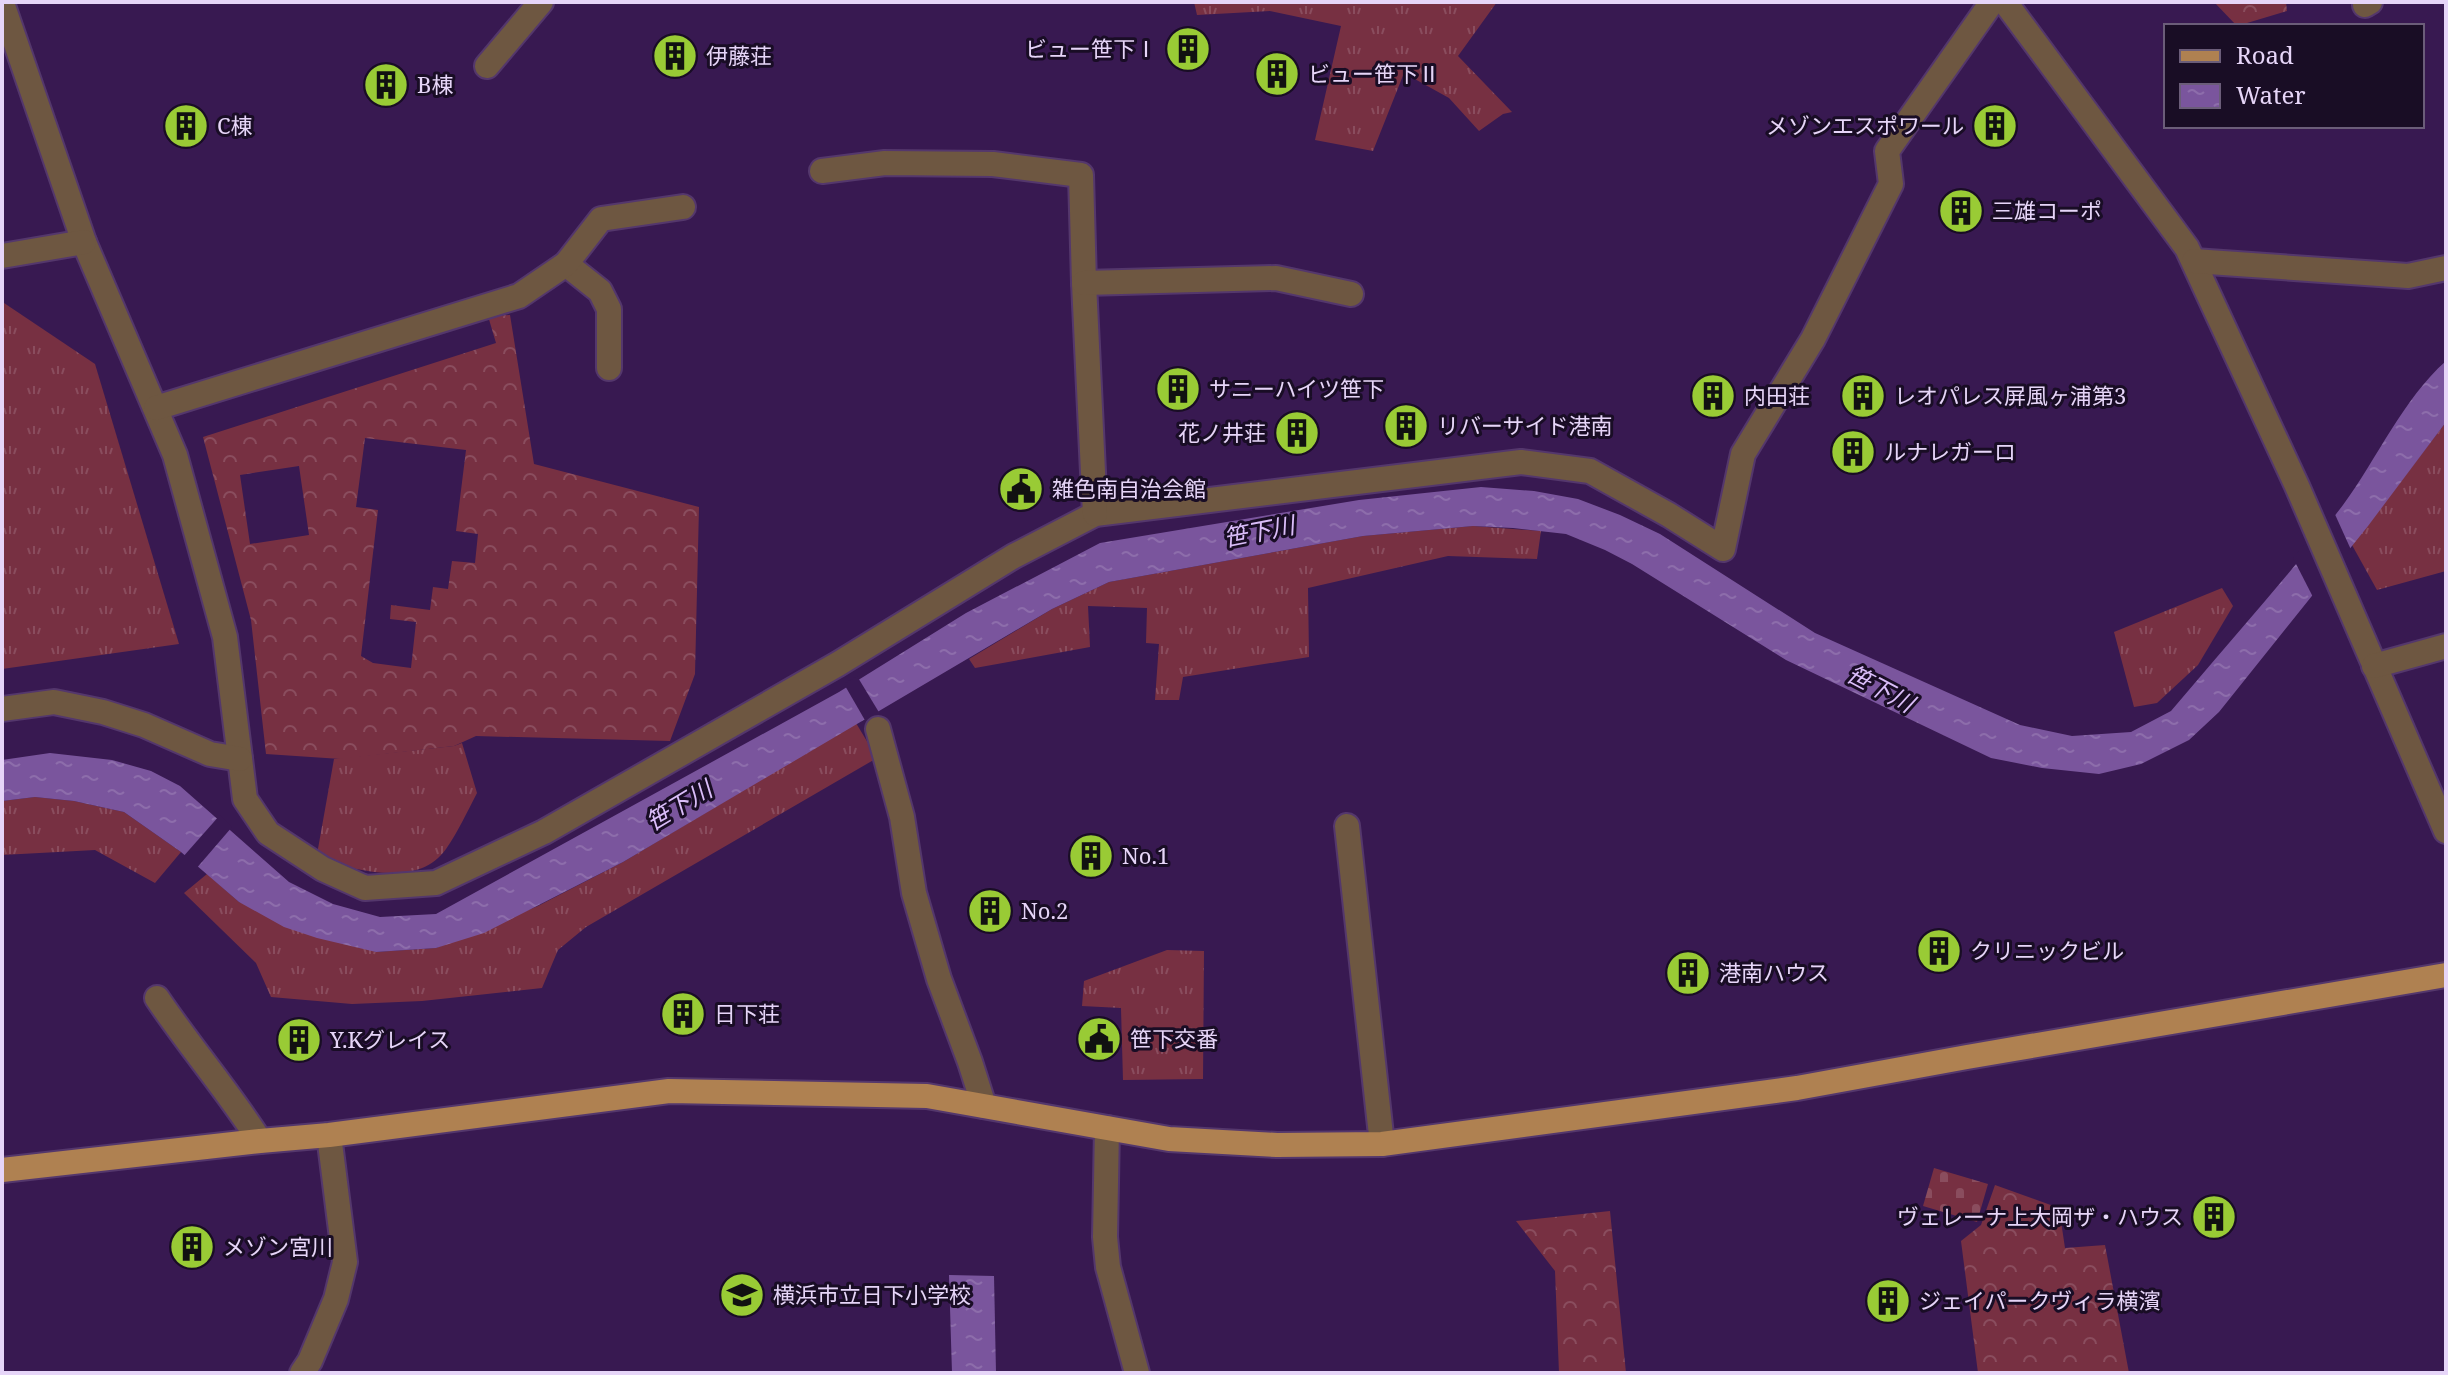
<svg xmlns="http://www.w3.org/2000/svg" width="2448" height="1375" viewBox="0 0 2448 1375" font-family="'Noto Serif','Noto Sans JP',serif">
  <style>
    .grass { fill: url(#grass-tufts) }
    .forest { fill: url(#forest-crowns); fill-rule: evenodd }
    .cemetery { fill: url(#cemetery-stones) }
    .water { fill: url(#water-ripples) }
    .pier { fill: #381951 }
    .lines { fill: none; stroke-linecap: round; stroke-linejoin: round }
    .minor-casing { stroke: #54376c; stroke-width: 28 }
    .major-casing { stroke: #54376c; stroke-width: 28 }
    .minor { stroke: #6e5741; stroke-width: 24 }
    .major { stroke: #af8151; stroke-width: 24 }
    .labels { text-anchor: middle; stroke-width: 6; stroke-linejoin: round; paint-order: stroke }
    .poi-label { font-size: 22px; fill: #e6d5f8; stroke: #190d25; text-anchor: start }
    .water-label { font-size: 24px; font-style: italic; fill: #dabdf9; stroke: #190d25 }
  </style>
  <defs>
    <pattern id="grass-tufts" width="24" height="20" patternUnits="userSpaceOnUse" patternTransform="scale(2)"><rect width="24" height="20" fill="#773042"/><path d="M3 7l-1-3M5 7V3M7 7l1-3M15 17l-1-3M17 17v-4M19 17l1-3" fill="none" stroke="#8a4d5e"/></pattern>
    <pattern id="forest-crowns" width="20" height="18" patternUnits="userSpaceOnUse" patternTransform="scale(2)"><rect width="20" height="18" fill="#773042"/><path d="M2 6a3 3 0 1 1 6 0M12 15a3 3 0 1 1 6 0" fill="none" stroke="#8a4d5e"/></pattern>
    <pattern id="cemetery-stones" width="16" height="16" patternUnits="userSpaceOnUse" patternTransform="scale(2)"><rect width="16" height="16" fill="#773042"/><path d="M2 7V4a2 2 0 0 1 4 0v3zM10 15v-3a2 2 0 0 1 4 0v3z" fill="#8a4d5e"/></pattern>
    <pattern id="water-ripples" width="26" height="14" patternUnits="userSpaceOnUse" patternTransform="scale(2)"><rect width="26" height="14" fill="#7a559d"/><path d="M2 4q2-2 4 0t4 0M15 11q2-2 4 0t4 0" fill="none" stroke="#8d6dab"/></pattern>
  </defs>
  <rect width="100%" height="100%" fill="#381951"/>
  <!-- grass -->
  <g class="grass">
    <path d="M1194,2H1497L1458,56L1512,112L1503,114L1479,131L1449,98L1404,73L1373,151L1315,140L1341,26L1270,11L1197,15Z"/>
    <path d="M4,303L95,364L179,644L2,669V304Z"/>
    <path d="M2446,422V571L2377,590L2352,545Z"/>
    <path d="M1473,526L1541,531L1537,559L1448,556L1308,588L1309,657L1183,677L1179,700H1155L1159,644L1146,643L1147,608L1088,606L1090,647L975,668L969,659L1052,609L1109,582L1363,536Z"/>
    <path d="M2222,588L2233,606L2198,665L2157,703L2134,707L2114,632Z"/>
    <path d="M856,723L877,758L586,927L558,950L542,988L422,1001L352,1004L271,997L256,963L184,893L207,874L239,902L376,952L436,948L538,906L623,862Z"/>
    <path d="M462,743L477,793C467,812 458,832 446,849C417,890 355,868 316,860L334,759L454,746Z"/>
    <path d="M35,797L74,801L124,812L181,852L155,883L95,850L2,855V801Z"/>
    <path d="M1167,950L1204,951L1203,1079L1123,1080L1121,1008L1082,1006L1084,981Z"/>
  </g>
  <!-- forest -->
  <g class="forest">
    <path d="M2214,2H2286L2287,11L2237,26Z"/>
    <path d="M510,315L534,464L699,507L695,674L670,741L476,736L454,746L341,759L266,754L251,620L203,437L496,343L488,316ZM365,438L466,450L456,531L478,534L475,563L452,561L448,589L433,587L430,610L391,605L390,619L416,622L411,668L373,663L361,656L378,510L356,507ZM299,466L309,535L250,544L240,475Z"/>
    <path d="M1995,1185L2059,1208L2065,1248L2105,1245L2129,1373H1978L1961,1241L1981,1225Z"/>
    <path d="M1610,1211L1626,1373H1559L1555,1271L1516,1221Z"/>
  </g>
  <!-- cemetery -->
  <path class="cemetery" d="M1934,1168L1988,1184L1977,1222L1923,1206Z"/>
  <!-- water -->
  <g class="water">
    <path d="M2446,361V422L2368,526L2219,712L2189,740L2141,764L2099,774L2042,768L1991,758L1786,660L1632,564L1605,550L1566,534L1513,528L1473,526L1363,536L1109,582L1052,609L623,862L484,933L436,948L376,952L317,938L284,927L239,902L181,852L124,812L74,801L35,797L2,801V760L50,753L112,760L151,771L180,786L289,882L333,904L380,917L436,914L839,692L966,613L1100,543L1359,500L1481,487L1534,491L1578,499L1620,515L1660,534L1815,633L2020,725L2072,736L2131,732L2171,711L2194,684C2244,625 2296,567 2343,505C2377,459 2403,399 2446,361Z"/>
    <path d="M949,1275L994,1276L996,1373H952Z"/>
  </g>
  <!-- pier -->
  <g class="pier">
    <path d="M2333,510L2352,552L2314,599L2293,558Z"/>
    <path d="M857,676L880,714L866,722L844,684Z"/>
    <path d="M220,815L232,827L195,870L182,858Z"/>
  </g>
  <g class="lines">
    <!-- minor casing -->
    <g class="minor-casing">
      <g id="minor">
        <path d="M2005,2L2187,248L2297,486L2446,831"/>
        <path d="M2,3L84,242L175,455L225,637L245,799L268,833L323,869L365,888L436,883L544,832L838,664L1014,556L1095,514L1521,462L1590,471L1669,515L1723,549L1743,454L1813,339L1891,184L1887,151L1992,2"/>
        <path d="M2365,5L2370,2"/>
        <path d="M487,66L541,2"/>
        <path d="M822,171L885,163L993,164L1081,175L1084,283L1095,514"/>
        <path d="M2,256L84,242"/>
        <path d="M2194,261L2408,276L2446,268"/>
        <path d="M566,264L600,291L609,309V368"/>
        <path d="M1084,283L1276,278L1351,294"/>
        <path d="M156,408L519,296L566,264L601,219L683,207"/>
        <path d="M2374,666L2446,646"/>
        <path d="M2,709L54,702L103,712L144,725L210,754L240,759"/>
        <path d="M878,729L902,817L914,893L939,979L970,1062L984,1106"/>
        <path d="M1347,826L1382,1144"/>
        <path d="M157,998C190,1047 228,1091 260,1141"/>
        <path d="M1107,1128L1105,1237L1108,1267L1137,1373"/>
        <path d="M302,1373L310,1361L336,1299L345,1262L329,1135"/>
      </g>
    </g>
    <!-- major casing -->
    <g class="major-casing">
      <path id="major" d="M2,1170L260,1141L329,1135L669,1091L927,1096L1169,1139L1277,1145L1382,1144L1797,1088L1967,1057L2446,975"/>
    </g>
    <!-- minor -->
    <use href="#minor" class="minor"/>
    <!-- major -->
    <use href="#major" class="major"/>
  </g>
  <!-- icons -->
  <defs>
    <g id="building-disc" transform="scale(2.3)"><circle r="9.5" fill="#99cb35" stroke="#190d25"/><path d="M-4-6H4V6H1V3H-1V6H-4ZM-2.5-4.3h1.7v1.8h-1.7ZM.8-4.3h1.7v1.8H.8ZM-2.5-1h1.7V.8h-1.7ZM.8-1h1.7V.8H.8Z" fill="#111"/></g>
    <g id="civic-disc" transform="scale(2.3)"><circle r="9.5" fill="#99cb35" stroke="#190d25"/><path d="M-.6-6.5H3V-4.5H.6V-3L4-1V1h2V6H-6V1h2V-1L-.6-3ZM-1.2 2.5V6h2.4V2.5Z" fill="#111"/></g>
    <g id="school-disc" transform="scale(2.3)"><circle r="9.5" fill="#99cb35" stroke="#190d25"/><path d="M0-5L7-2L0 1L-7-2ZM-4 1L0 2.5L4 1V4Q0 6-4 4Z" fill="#111"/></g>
  </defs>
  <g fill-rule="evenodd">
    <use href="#building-disc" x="1188" y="49"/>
    <use href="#building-disc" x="675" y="56"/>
    <use href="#building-disc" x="1277" y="74"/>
    <use href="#building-disc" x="386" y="85"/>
    <use href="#building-disc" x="186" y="126"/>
    <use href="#building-disc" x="1995" y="126"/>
    <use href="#building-disc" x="1961" y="211"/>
    <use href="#building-disc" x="1178" y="389"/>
    <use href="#building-disc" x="1713" y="396"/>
    <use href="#building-disc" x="1863" y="396"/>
    <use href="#building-disc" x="1406" y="426"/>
    <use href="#building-disc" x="1297" y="433"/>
    <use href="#building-disc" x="1853" y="452"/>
    <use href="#civic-disc" x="1021" y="489"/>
    <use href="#building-disc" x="1091" y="856"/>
    <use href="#building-disc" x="990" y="911"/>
    <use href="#building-disc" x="1939" y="951"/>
    <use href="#building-disc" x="1688" y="973"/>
    <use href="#building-disc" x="683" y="1014"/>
    <use href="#civic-disc" x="1099" y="1039"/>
    <use href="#building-disc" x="299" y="1040"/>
    <use href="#building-disc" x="2214" y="1217"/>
    <use href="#building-disc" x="192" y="1247"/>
    <use href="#school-disc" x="742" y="1295"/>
    <use href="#building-disc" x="1888" y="1301"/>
  </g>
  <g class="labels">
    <!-- poi labels -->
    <g class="poi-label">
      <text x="1157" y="57" text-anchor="end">ビュー笹下Ⅰ</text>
      <text x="706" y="64">伊藤荘</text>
      <text x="1308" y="82">ビュー笹下Ⅱ</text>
      <text x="417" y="93">B棟</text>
      <text x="217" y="134">C棟</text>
      <text x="1964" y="134" text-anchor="end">メゾンエスポワール</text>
      <text x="1992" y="219">三雄コーポ</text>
      <text x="1209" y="397">サニーハイツ笹下</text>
      <text x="1744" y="404">内田荘</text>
      <text x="1894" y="404">レオパレス屏風ヶ浦第3</text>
      <text x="1437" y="434">リバーサイド港南</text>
      <text x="1266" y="441" text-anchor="end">花ノ井荘</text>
      <text x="1884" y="460">ルナレガーロ</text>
      <text x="1052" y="497">雑色南自治会館</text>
      <text x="1122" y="864">No.1</text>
      <text x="1021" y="919">No.2</text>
      <text x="1970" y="959">クリニックビル</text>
      <text x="1719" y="981">港南ハウス</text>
      <text x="714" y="1022">日下荘</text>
      <text x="1130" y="1047">笹下交番</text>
      <text x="330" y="1048">Y.Kグレイス</text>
      <text x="2183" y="1225" text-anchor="end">ヴェレーナ上大岡ザ・ハウス</text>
      <text x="223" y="1255">メゾン宮川</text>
      <text x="773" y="1303">横浜市立日下小学校</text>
      <text x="1919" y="1309">ジェイパークヴィラ横濱</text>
    </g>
    <!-- water labels -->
    <g class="water-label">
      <text transform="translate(1259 532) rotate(-11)" y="8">笹下川</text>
      <text transform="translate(1880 689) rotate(28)" y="8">笹下川</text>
      <text transform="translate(679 806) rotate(-31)" y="8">笹下川</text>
    </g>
  </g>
  <!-- border -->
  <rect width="2448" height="1375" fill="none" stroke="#e6d5f8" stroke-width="8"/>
  <!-- legend -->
  <rect x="2164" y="24" width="260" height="104" fill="#190d25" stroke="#6b5d79" stroke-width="2"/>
  <rect x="2180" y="50" width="40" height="12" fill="#af8151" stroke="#6b5d79" stroke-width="2"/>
  <text x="2236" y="64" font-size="24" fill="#e6d5f8">Road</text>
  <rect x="2180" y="84" width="40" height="24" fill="url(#water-ripples)" stroke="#6b5d79" stroke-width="2"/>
  <text x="2236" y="104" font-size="24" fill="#e6d5f8">Water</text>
</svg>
